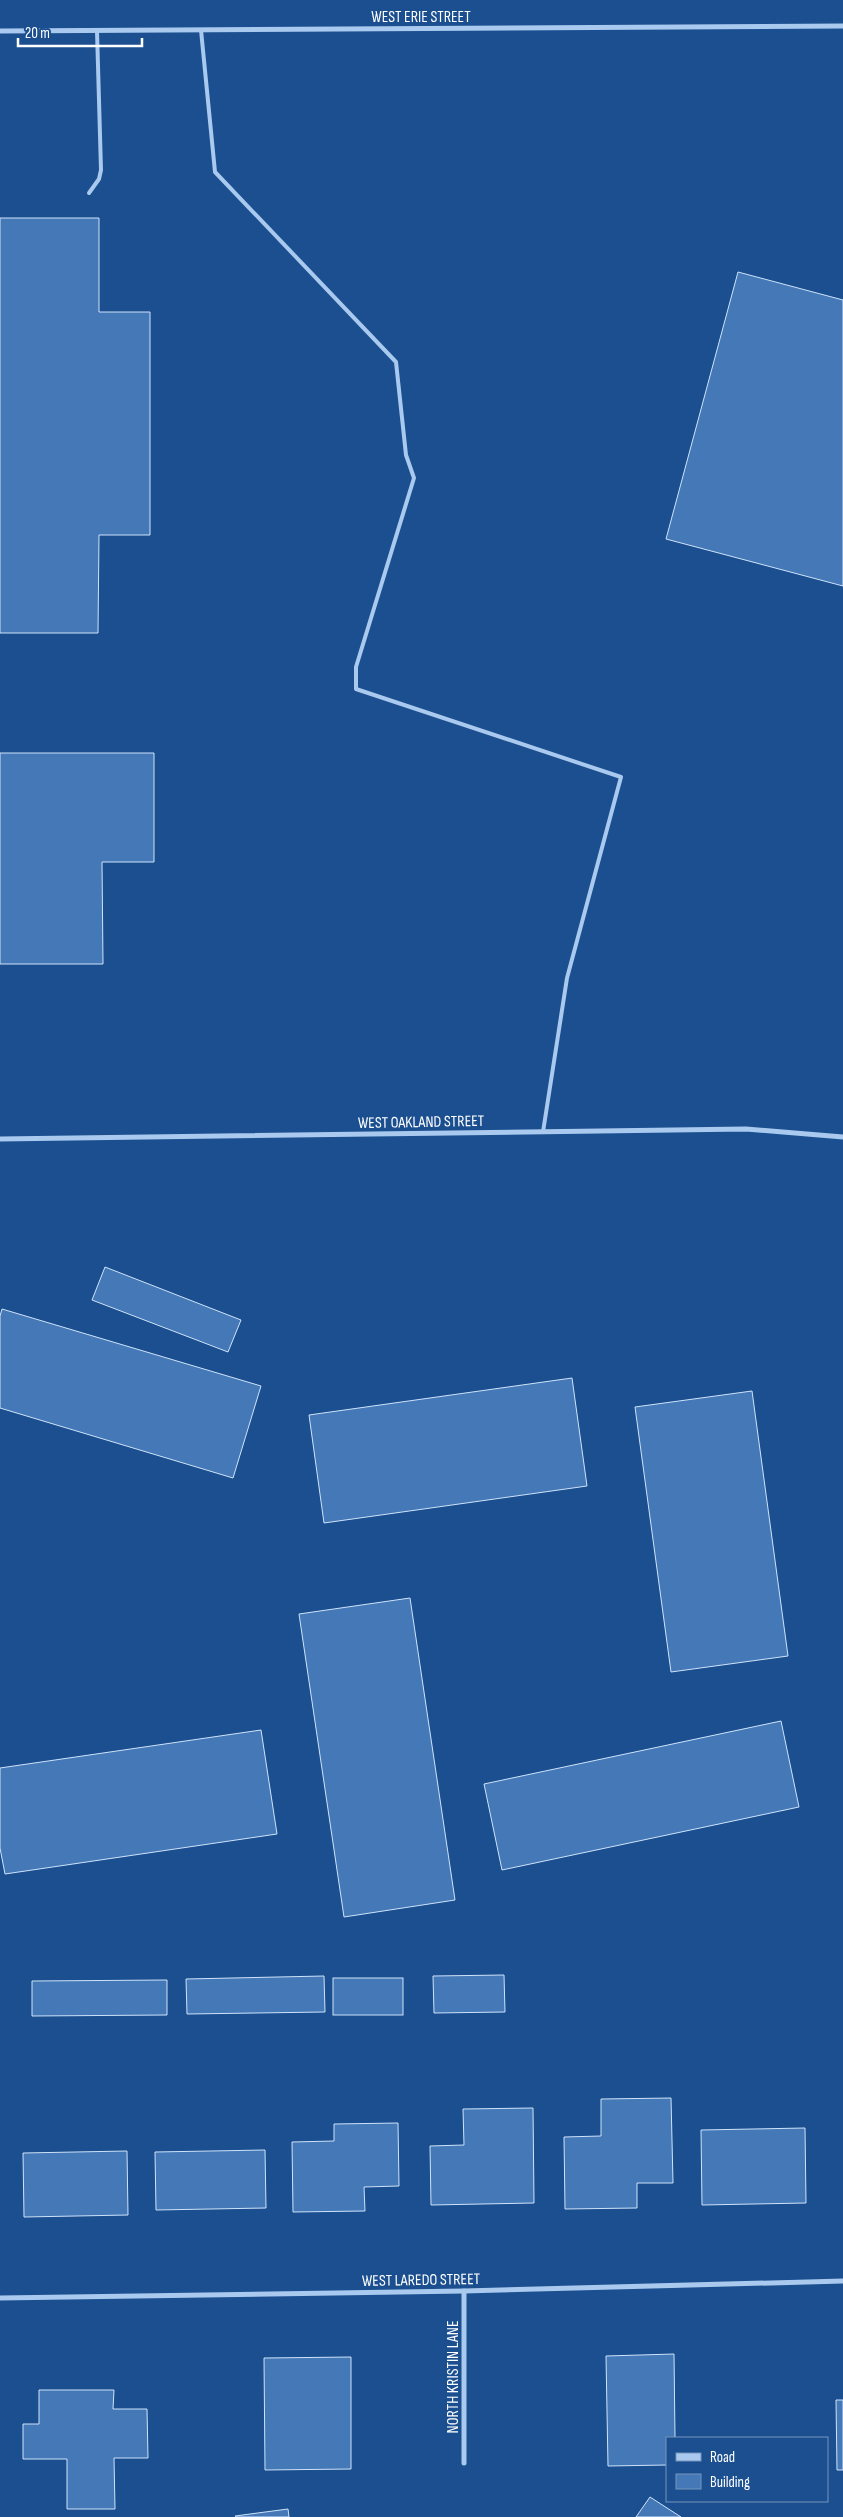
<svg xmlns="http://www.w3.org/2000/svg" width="843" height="2517" viewBox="0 0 843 2517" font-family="'Sofia Sans Condensed',sans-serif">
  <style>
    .building { fill: #4478b7; stroke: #cfe3fa }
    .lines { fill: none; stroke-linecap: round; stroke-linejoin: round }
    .lane { stroke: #a9c9ee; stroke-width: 4 }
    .street { stroke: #a9c9ee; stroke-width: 5 }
    .labels { text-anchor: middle; stroke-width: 4; stroke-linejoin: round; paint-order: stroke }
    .street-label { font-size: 16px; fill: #fff; stroke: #1b4f8f }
  </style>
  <rect width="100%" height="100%" fill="#1b4f8f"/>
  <!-- building -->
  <g class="building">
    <path d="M0,218H99V312H150V535H99L98,633H0Z"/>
    <path d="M738,272L843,300V586L666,539Z"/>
    <path d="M0,753H154V862H102L103,964H0Z"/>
    <path d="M105,1267L241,1320L228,1352L92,1300Z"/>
    <path d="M2,1309L261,1386L233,1478L0,1408V1316Z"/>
    <path d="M572,1378L587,1486L324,1523L309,1415Z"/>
    <path d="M752,1391L788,1656L671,1672L635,1407Z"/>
    <path d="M410,1598L455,1900L344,1917L299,1614Z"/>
    <path d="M781,1721L799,1807L502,1870L484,1784Z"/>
    <path d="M261,1730L277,1834L5,1874L0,1848V1768Z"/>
    <path d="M504,1975L505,2012L434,2013L433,1976Z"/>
    <path d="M324,1976L325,2012L187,2014L186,1979Z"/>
    <rect x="333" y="1978" width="70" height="37"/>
    <path d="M167,1980V2015L32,2016V1981Z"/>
    <path d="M671,2098L673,2183H637V2208L565,2209L564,2137L601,2136V2099Z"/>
    <path d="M533,2108L534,2203L431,2205L430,2146L464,2145L463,2109Z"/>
    <path d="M398,2123L399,2186L364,2187L365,2211L293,2212L292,2142L334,2141V2124Z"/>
    <path d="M805,2128L806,2203L702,2205L701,2130Z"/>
    <path d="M265,2150L266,2208L156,2210L155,2152Z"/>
    <path d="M127,2151L128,2215L24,2217L23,2153Z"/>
    <path d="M674,2354L675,2438H667V2465L608,2466L606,2356Z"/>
    <path d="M351,2357V2469L265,2470L264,2358Z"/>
    <path d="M39,2390H114L113,2409H147L148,2458H114L115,2509H67V2459H23V2424H39Z"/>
    <path d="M836,2400H843V2470H837Z"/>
    <path d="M650,2497L681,2517H636Z"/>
    <path d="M288,2509L289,2517H236L235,2516Z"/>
  </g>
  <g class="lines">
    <!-- lane -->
    <g class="lane">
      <path d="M201,30L215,172L396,362L406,455L414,478L356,667V689L621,777L567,978L543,1132"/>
      <path d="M89,193L99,179L101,170L97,31"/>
    </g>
    <!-- street -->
    <g class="street">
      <path d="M0,31L843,26"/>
      <path d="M0,1139L746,1129L843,1137"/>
      <path d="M464,2291V2463"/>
      <path d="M0,2298L464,2291L843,2281"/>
    </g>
  </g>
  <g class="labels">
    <!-- street labels -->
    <g class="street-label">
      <text x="421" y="22">WEST ERIE STREET</text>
      <text transform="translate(421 1121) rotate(-1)" y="6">WEST OAKLAND STREET</text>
      <text transform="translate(421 2279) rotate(-1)" y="6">WEST LAREDO STREET</text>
      <text transform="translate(452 2377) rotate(-90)" y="6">NORTH KRISTIN LANE</text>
    </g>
  </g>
  <!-- legend -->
  <rect x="666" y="2437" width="162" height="65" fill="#1b4f8f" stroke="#7695bc"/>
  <rect x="676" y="2453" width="25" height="8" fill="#a9c9ee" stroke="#7695bc"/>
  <text x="710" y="2462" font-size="15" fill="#ffffff">Road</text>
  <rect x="676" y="2474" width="25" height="15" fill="#4478b7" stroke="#7695bc"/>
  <text x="710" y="2487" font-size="15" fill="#ffffff">Building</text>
  <!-- scale -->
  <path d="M18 38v8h124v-8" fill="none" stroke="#ffffff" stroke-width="2.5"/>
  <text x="25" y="38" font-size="15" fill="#ffffff" stroke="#1b4f8f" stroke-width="4" paint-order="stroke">20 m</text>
</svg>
